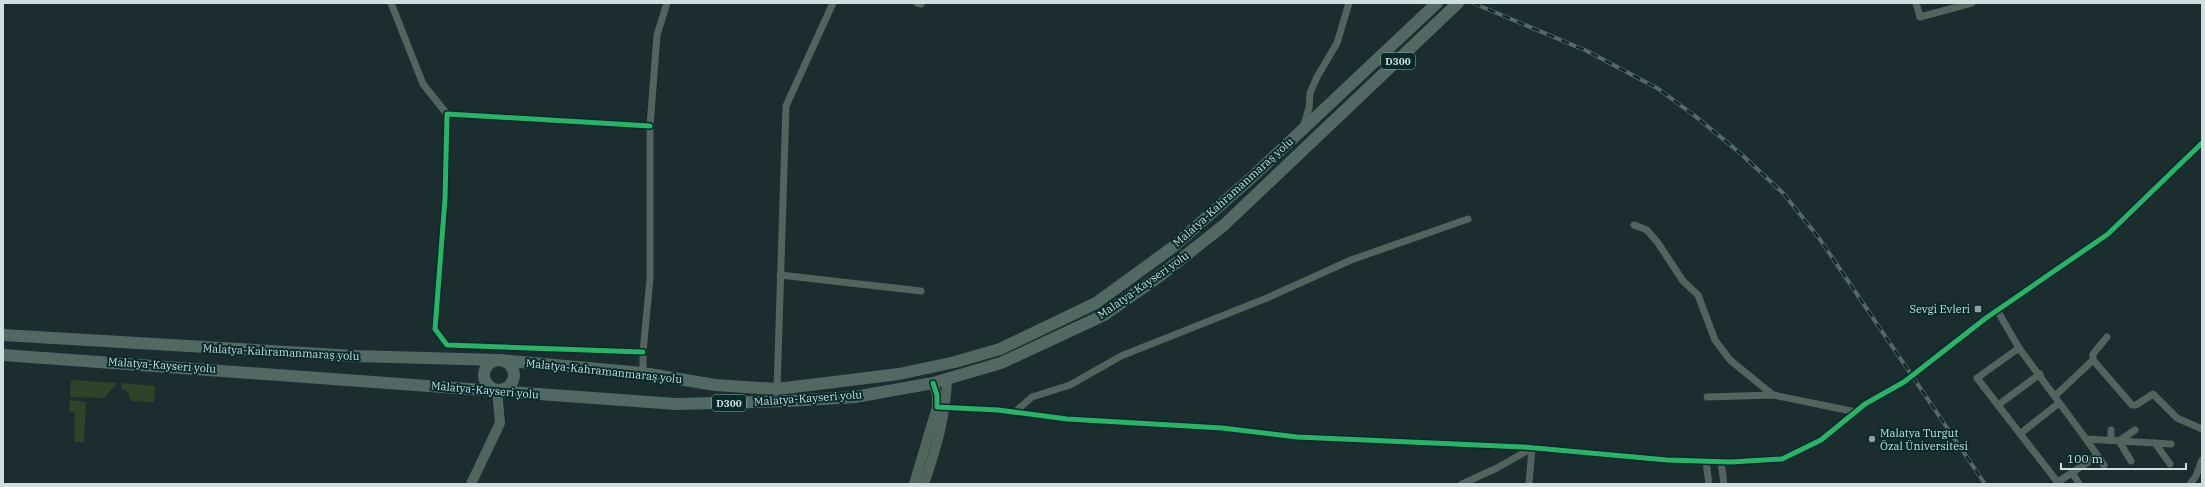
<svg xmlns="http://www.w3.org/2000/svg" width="2205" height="487" viewBox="0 0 2205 487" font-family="'IBM Plex Serif',serif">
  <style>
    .green { fill: #2f4329 }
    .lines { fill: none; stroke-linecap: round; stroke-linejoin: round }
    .street { stroke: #53635e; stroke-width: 7 }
    .secondary { stroke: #51655f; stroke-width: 10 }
    .highway { stroke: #516863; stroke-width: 12 }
    .rail-casing { stroke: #586865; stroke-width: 4 }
    .rail { stroke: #082a2b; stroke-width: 2.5; stroke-dasharray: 8; stroke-linecap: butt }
    .cycleway-casing { stroke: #082a2b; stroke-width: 8 }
    .cycleway { stroke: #2db169; stroke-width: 5 }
    .poi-dot { fill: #8fa1a1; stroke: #082a2b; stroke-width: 1.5 }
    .labels { text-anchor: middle; stroke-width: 4; stroke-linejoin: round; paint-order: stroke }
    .shield { fill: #082a2b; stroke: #92a9a9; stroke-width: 1 }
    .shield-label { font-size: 10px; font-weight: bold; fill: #cddfdf }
    .street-label { font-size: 11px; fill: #cddfdf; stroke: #082a2b }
    .poi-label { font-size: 11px; fill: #cddfdf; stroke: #082a2b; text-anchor: end }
  </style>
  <rect width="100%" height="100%" fill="#1b2d2e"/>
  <!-- green -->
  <g class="green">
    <path d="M71,380L117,383L104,398L70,397Z"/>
    <path d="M121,383L155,386L154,402L131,401L128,392L122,389Z"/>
    <path d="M70,400L86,402L84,442H74L75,412L69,411Z"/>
  </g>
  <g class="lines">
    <!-- street -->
    <g class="street">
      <path d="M391,3L423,84L447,114"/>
      <path d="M917,3L921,4"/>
      <path d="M1916,3L1920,17L1972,3"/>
      <path d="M1303,127L1309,108L1310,93L1317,77L1337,43L1349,3"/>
      <path d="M1634,225L1647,230L1658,243L1683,281L1698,295L1715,340L1730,360L1773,395"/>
      <path d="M780,275L921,291"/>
      <path d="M1997,310L2019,348L2086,439L2171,444"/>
      <path d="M2107,337L2093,354V360L2132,405H2136L2153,394L2177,418L2202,429"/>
      <path d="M2019,348L1977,378L2059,484"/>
      <path d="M643,352L447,345L435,329L445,199L447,114L650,126"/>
      <path d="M643,373V352L650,279V126L657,35L667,3"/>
      <path d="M777,389L786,106L833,3"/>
      <path d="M2056,395L2093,360"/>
      <path d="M1707,397L1773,395L1856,412"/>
      <path d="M1998,405L2040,374"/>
      <path d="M941,407L998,410L1067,419L1222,428L1297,437L1523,447L1667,460L1731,462L1782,459L1821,440L1865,404L1904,382L1986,318L2108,234L2202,143"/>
      <path d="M1015,412L1032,397L1070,385L1121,356L1267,298L1351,260L1468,219"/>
      <path d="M2111,430V440"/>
      <path d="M2021,433L2059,403"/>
      <path d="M2086,439L2104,465"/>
      <path d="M2155,443L2170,464"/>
      <path d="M2131,461L2119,441L2135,430"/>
      <path d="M1706,462L1709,484"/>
      <path d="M1721,462L1724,484"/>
      <path d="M2072,472L2079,484"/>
      <path d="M2058,482L2097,456"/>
      <path d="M1462,484L1497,468L1532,448"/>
      <path d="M1529,484L1532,448"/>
      <path d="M2190,484L2196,476L2202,460"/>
    </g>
    <!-- secondary -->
    <g class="secondary">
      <path d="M471,484L500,423L497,390"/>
      <path d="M914,484L937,407V395L933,383"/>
      <path d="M924,484C936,449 946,416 947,379"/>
    </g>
    <!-- highway -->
    <g class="highway">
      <path d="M3,335L355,356L498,360L643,373L715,385L777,389L899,374L955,362L1000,349L1096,303L1173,247L1251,178L1437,3"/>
      <path d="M3,355L676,404L789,401L855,397L933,383L1001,363L1104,315L1161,275L1224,225L1458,3"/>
      <circle cx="499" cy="375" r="15"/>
    </g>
    <!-- rail casing -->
    <g class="rail-casing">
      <path id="rail" d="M1473,3L1587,51L1657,88L1695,116L1740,153L1783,193L1819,238L1985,484"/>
    </g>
    <!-- rail -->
    <use href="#rail" class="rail"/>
    <!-- cycleway casing -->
    <g class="cycleway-casing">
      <g id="cycleway">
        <path d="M643,352L447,345L435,329L445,199L447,114L650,126"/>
        <path d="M933,383L937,395V407L998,410L1067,419L1222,428L1297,437L1523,447L1667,460L1731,462L1782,459L1821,440L1865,404L1904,382L1986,318L2108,234L2202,143"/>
      </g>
    </g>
    <!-- cycleway -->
    <use href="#cycleway" class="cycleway"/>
  </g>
  <!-- markers -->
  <g class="poi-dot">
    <rect x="1974" y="305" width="8" height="8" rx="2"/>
    <circle cx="1872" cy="439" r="4"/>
  </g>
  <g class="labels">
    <!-- shield labels -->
    <g class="shield">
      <rect x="1381" y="53" width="34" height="16" rx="3"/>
      <rect x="712" y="395" width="34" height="16" rx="3"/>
    </g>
    <g class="shield-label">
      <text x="1398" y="65">D300</text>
      <text x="729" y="407">D300</text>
    </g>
    <!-- street labels -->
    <g class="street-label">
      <text transform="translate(1233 192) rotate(-42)" y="4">Malatya-Kahramanmaraş yolu</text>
      <text transform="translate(1143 285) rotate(-35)" y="4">Malatya-Kayseri yolu</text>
      <text transform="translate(281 352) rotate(3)" y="4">Malatya-Kahramanmaraş yolu</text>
      <text transform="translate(162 365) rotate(4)" y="4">Malatya-Kayseri yolu</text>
      <text transform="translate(604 371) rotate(6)" y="4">Malatya-Kahramanmaraş yolu</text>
      <text transform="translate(485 390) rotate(5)" y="4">Malatya-Kayseri yolu</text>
      <text transform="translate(808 398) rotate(-4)" y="4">Malatya-Kayseri yolu</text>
    </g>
    <!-- poi labels -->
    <g class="poi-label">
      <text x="1970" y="313">Sevgi Evleri</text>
      <text x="1880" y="437" text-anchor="start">Malatya Turgut<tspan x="1880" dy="13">Özal Üniversitesi</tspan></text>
    </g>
  </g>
  <!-- border -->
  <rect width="2205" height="487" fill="none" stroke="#cddfdf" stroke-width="8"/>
  <!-- scale -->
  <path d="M2061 463v6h125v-6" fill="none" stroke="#cddfdf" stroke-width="2"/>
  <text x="2067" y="463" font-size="12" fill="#cddfdf" stroke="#082a2b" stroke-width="3" paint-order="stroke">100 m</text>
</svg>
